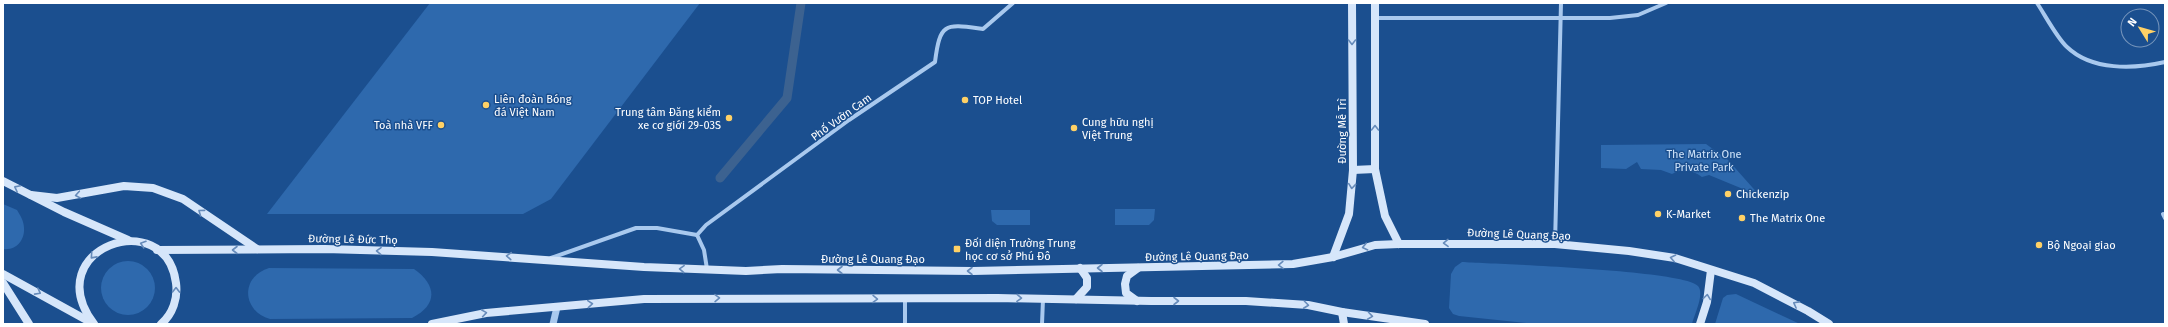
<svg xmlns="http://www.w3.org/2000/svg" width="2168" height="327" viewBox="0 0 2168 327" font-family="'Fira Sans',sans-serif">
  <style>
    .green { fill: #2e69ad }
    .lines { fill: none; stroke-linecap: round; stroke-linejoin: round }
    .canal { stroke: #3c6290; stroke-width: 9 }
    .minor { stroke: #a9c9ee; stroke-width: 4 }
    .tertiary { stroke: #a9c9ee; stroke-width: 7 }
    .secondary { stroke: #d6e6fa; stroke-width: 8 }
    .oneway { stroke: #668bba }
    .poi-dot { fill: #ffd166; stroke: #1b4f8f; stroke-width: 1.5 }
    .labels { text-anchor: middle; stroke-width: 3; stroke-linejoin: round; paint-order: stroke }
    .poi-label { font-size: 11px; fill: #fff; stroke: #1b4f8f; text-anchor: start }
    .street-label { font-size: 11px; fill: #fff; stroke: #1b4f8f }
    .park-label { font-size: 11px; fill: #cfe3fa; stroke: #1b4f8f }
  </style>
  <rect width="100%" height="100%" fill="#1b4f8f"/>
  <!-- green -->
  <g class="green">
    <path d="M430,3H700L551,199L523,214H267Z"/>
    <path d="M1706,144L1728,160L1760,196L1709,175L1702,177C1693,170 1682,168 1672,174L1661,170L1641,169L1637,162L1626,169L1601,168V145Z"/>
    <path d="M3,204L17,210C20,215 24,221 24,228C25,240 16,251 3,249Z"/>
    <path d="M1115,209H1155L1154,220L1149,225H1115Z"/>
    <path d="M991,210H1030V225H997L992,221Z"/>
    <circle cx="128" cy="288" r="27"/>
    <path d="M1462,262C1495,264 1684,270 1698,286C1705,294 1694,315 1692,324H1536L1459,316L1453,314L1449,308L1451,274L1455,267Z"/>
    <path d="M269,268L414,269C437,285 438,305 412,318L270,319C242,311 240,277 269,268Z"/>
    <path d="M1736,294L1800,324H1715L1723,298L1727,295Z"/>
  </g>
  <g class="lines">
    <!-- canal -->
    <path class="canal" d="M720,178L787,98L801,3"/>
    <!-- minor -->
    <g class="minor">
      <path d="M2037,3C2045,15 2057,38 2067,47C2092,71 2134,69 2165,62"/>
      <path d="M1375,18H1610L1638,15L1666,3"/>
      <path d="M2163,214L2165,218"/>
      <path d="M697,235L706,225L849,120L935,62C940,22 945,24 983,29L1013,3"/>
      <path d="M697,235L704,250L707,269"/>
      <path d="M1555,244L1561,3"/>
      <path d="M551,258L636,228H657L697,235"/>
      <path d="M905,324V299"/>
      <path d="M1042,324L1043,299"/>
    </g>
    <!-- tertiary -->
    <path class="tertiary" d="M553,324L557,307"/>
    <!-- secondary -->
    <g class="secondary">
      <path d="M1375,3V169L1385,216L1399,244"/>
      <path d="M1353,170L1375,169"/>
      <path d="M3,181L64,212L128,240"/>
      <path d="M31,195L57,198L124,186L153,188L183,199L257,249"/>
      <path d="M157,250L325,249L432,252L644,267L746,271L782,269L973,271L1293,264L1333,257L1375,245L1399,244H1555L1629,251L1675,258L1754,283L1808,311L1829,324"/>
      <path d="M1333,257L1349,214L1353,170L1352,3"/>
      <path d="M3,274L92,323"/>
      <path d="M3,283L29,324"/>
      <path d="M1076,299L1087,287V278L1080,268"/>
      <path d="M1137,301L1126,293L1125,284L1127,276L1138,268"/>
      <path d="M1342,312L1344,324"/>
      <path d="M94,324C37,248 166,204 176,283C178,298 173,314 161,324"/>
      <path d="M432,324L486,313L644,299L998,298L1151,301H1246L1308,305L1342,312L1425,324"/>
      <path d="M1700,324L1707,302L1711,270"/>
    </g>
  </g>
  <!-- one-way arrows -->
  <defs><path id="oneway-chevron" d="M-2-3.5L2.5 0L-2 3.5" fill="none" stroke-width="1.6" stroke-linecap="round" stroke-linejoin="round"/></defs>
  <g class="oneway">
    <use href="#oneway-chevron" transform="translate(1352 42) rotate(90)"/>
    <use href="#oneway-chevron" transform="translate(1375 128) rotate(-90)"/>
    <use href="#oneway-chevron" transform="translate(1352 186) rotate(96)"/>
    <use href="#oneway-chevron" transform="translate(17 188) rotate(-153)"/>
    <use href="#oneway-chevron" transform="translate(78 195) rotate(170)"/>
    <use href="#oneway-chevron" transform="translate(201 212) rotate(-144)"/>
    <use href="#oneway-chevron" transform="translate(1446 243) rotate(179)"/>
    <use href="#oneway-chevron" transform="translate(143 244) rotate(-162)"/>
    <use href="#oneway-chevron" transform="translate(1365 247) rotate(167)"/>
    <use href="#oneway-chevron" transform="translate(235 250) rotate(180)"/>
    <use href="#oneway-chevron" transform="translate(379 251) rotate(-179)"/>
    <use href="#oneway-chevron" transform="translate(93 256) rotate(132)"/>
    <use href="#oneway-chevron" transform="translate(509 256) rotate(-176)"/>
    <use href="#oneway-chevron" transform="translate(1673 258) rotate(-168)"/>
    <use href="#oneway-chevron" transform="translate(1281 265) rotate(178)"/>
    <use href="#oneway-chevron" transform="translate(1100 268) rotate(180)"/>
    <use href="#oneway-chevron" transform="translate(682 269) rotate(-178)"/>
    <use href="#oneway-chevron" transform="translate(840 270) rotate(-180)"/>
    <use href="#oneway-chevron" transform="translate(970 271) rotate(180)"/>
    <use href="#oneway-chevron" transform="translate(176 290) rotate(-89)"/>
    <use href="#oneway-chevron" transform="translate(38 292) rotate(28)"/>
    <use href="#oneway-chevron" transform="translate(1707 297) rotate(-82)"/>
    <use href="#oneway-chevron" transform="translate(717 298) rotate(-1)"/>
    <use href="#oneway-chevron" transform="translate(1019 298) rotate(1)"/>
    <use href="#oneway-chevron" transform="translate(875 299) rotate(1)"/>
    <use href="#oneway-chevron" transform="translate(1176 301)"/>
    <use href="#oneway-chevron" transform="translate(590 304) rotate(-5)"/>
    <use href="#oneway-chevron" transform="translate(1796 304) rotate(-152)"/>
    <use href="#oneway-chevron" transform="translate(1306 305) rotate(7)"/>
    <use href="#oneway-chevron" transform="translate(484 313) rotate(-9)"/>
    <use href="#oneway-chevron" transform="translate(1370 316) rotate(8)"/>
  </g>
  <!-- markers -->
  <g class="poi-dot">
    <circle cx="965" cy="100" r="4"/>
    <circle cx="486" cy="105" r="4"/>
    <circle cx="729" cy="118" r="4"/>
    <circle cx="441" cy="125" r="4"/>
    <circle cx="1074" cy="128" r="4"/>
    <circle cx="1728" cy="194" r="4"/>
    <circle cx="1658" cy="214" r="4"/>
    <circle cx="1742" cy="218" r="4"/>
    <circle cx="2039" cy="245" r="4"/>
    <rect x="953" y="245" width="8" height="8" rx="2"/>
  </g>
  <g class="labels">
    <!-- poi labels -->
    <g class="poi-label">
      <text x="494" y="103">Liên đoàn Bóng<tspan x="494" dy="13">đá Việt Nam</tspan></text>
      <text x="973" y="104">TOP Hotel</text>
      <text x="721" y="116" text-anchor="end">Trung tâm Đăng kiểm<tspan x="721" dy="13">xe cơ giới 29-03S</tspan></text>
      <text x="1082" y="126">Cung hữu nghị<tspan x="1082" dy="13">Việt Trung</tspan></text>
      <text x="433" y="129" text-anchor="end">Toà nhà VFF</text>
      <text x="1736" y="198">Chickenzip</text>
      <text x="1666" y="218">K-Market</text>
      <text x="1750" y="222">The Matrix One</text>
      <text x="965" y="247">Đối diện Trường Trung<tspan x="965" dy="13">học cơ sở Phú Đô</tspan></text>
      <text x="2047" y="249">Bộ Ngoại giao</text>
    </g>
    <!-- street labels -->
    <g class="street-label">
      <text transform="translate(841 117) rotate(-36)" y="4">Phố Vườn Cam</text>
      <text transform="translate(1342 131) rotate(-90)" y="4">Đường Mễ Trì</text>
      <text transform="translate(1519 234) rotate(2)" y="4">Đường Lê Quang Đạo</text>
      <text transform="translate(353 239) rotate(1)" y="4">Đường Lê Đức Thọ</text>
      <text transform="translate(1197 256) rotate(-1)" y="4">Đường Lê Quang Đạo</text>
      <text x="873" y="263">Đường Lê Quang Đạo</text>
    </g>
    <!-- park labels -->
    <g class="park-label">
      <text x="1704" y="158">The Matrix One<tspan x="1704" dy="13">Private Park</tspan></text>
    </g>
  </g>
  <!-- border -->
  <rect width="2168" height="327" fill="none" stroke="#ffffff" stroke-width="8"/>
  <!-- north arrow -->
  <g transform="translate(2140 28) rotate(307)"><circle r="19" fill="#1b4f8f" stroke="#7695bc"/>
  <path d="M0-3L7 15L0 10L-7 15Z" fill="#ffd166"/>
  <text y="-6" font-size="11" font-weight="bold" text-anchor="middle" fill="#ffffff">N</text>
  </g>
</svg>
